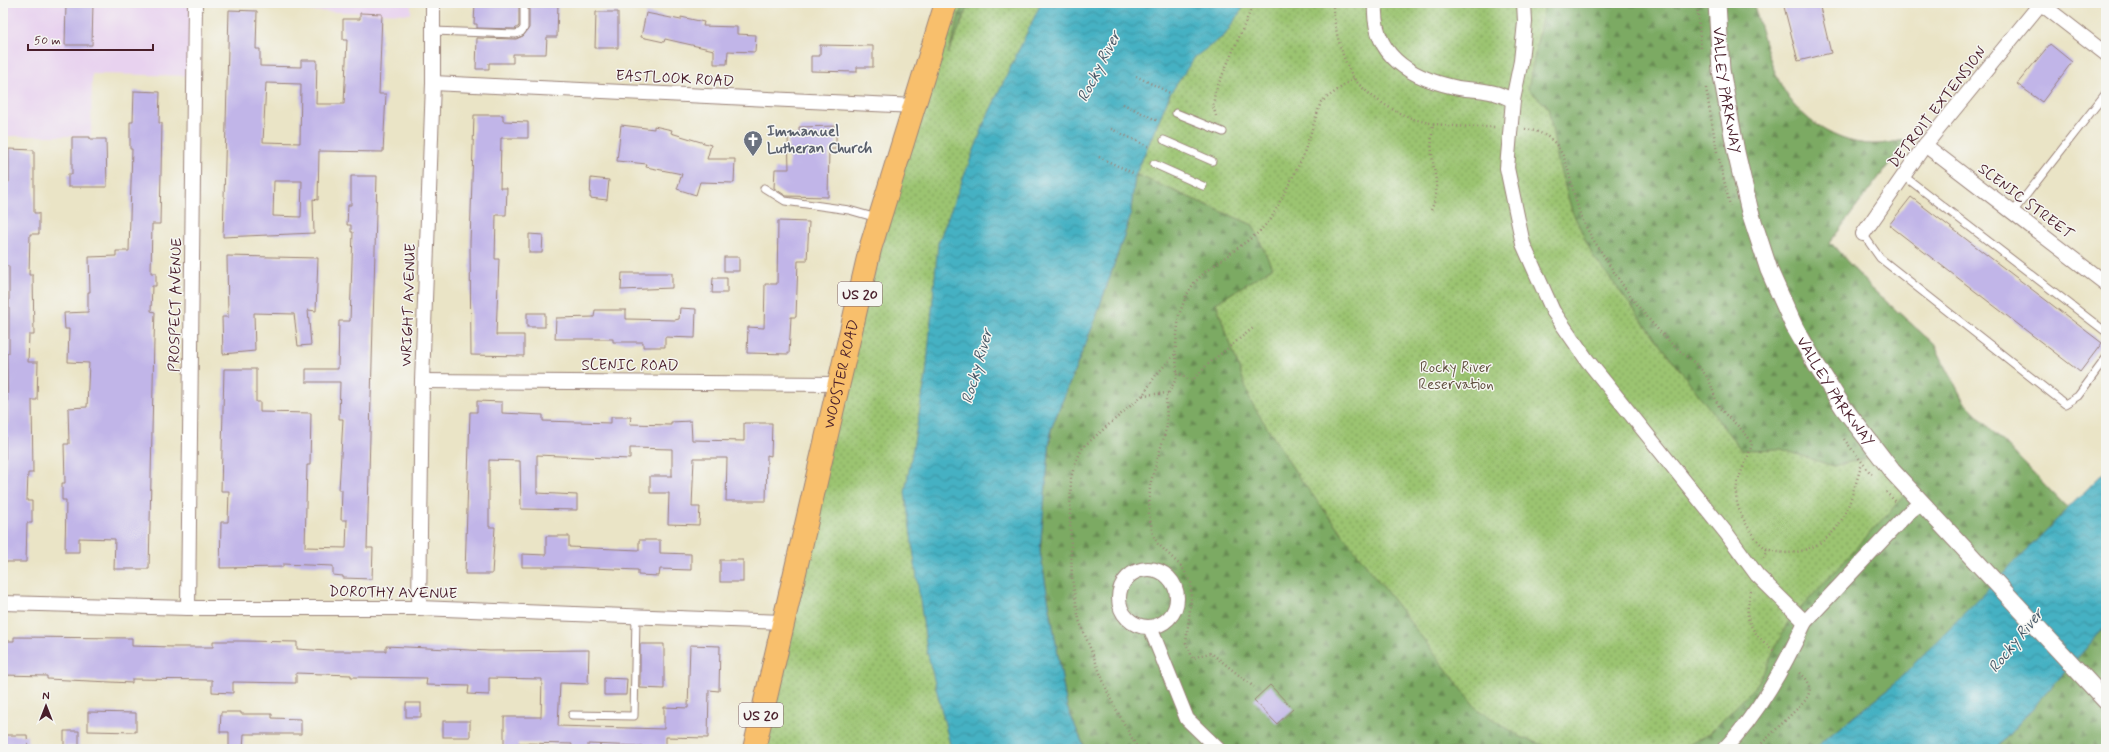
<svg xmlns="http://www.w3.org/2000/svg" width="2109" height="752" viewBox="0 0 2109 752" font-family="Mynerve,sans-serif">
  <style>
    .built { fill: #e8d2ef }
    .green { fill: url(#green-dots); stroke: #72724e }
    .forest { fill: url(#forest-firs); stroke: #636447 }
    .water { fill: url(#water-waves); stroke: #486877 }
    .building { fill: #c1b5e8; fill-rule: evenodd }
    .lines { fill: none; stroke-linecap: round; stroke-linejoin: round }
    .service-casing { stroke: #9a8278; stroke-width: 9 }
    .minor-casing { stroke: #9a8278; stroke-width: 16 }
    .tertiary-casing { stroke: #9a8278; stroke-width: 19 }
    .primary-casing { stroke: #9a8278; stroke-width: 24 }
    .path { stroke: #9a8278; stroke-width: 2.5; stroke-dasharray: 1 3; stroke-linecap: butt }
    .service { stroke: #fff; stroke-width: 7 }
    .minor { stroke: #fff; stroke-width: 14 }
    .tertiary { stroke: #fff; stroke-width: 17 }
    .primary { stroke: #f8bf6c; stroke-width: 22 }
    .labels { text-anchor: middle; stroke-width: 3; stroke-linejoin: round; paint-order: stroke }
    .shield { fill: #f6f6f2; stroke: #7e6067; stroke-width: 1 }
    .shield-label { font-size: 14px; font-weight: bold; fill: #4a1f2b }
    .street-label { font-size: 15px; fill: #4a1f2b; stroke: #f6f6f2 }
    .worship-label { font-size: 15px; font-weight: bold; fill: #5b616d; stroke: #f6f6f2; text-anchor: start }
    .park-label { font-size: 15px; fill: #625140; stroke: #f6f6f2 }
    .water-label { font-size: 16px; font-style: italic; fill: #485968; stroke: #f6f6f2 }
  </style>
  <defs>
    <pattern id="green-dots" width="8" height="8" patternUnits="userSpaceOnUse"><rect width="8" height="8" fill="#9bc471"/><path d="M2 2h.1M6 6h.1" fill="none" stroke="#809f5d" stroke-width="1.8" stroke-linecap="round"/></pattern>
    <pattern id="forest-firs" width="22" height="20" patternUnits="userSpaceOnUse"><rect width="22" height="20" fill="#7caa63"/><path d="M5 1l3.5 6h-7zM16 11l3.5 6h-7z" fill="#688a52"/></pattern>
    <pattern id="water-waves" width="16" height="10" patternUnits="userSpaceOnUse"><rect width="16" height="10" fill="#45b1c3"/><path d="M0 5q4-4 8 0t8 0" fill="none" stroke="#3c8f9f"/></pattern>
  </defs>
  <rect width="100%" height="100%" fill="#f6f6f2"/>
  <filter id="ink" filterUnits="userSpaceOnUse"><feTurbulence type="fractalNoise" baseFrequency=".025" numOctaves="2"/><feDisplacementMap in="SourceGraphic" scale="8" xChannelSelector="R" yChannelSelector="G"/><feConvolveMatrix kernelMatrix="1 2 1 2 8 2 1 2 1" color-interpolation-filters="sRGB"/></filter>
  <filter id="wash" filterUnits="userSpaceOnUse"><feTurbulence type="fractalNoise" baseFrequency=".012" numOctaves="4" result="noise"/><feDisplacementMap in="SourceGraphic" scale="16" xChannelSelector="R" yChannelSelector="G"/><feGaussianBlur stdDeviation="0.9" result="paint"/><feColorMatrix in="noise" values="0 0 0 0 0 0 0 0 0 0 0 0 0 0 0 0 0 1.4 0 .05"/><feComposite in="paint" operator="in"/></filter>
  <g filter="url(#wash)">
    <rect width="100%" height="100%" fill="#eae4c6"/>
    <!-- built -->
    <path class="built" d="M3,3H411V14L302,11V5H201L200,76L92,74L91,136H3Z"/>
    <!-- green -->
    <path class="green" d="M946,3H1753C1761,28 1767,55 1778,79C1795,117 1837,147 1880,144C1889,143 1898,141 1907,140L1830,242L1871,288L1934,344L1963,400L2106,548V749H762L806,528Z"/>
    <!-- forest -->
    <g class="forest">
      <path d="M963,3H970L948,54Z"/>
      <path d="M1545,3H1753C1761,28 1767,55 1778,79C1795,117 1837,147 1880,144C1889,143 1898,141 1907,140L1830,242L1871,288L1934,344L1963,400L2071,512L1893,685L1813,749H1681L1710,733L1757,685L1788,622L1912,487L1884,454L1833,466L1781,449L1741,450L1593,256L1572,211L1558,162L1548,107L1528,89Z"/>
      <path d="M1135,174L1253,225L1272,268L1216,303L1251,402L1298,476L1477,709L1521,737L1554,749H1085L1067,707L1040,551L1051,429L1094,323L1130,218Z"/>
      <path d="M2106,626V749H1996Z"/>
    </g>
    <!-- water -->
    <g class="water">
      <path d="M1041,3H1246L1225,35L1195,57L1170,94L1135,176L1130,218L1094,323L1051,429L1040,551L1067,707L1085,749H951L927,651L905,492L926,375L938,243L986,119Z"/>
      <path d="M2106,470V626L1996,749H1813L1893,685Z"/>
    </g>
    <g id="blocks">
      <!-- building -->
      <g class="building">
        <path d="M66,3H93L92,45H65Z"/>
        <path d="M475,3H519V26L515,29L477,28V24H474Z"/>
        <path d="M529,3H558L557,37H547L546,54H513V63H489V69H476L477,38L516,39L523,36L529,28Z"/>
        <path d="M1783,3H1819L1831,53L1798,61Z"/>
        <path d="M229,10L257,11L256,49H260V66L301,67V60H317L316,104H344L347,40H343V19H360V13L382,14L379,94H386L383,152L319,151L318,200L313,199L314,233L223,237ZM266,83L301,84L300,143L263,142ZM274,181H302L301,217L273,216Z"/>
        <path d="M596,12H618V48H595Z"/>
        <path d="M646,13L681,20V17L704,22L703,26L737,27V34L756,35L755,52L728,51L727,64H714V50L665,39L664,42L641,37Z"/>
        <path d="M2050,44L2072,62L2042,102L2017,84Z"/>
        <path d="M820,45L873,46V67H857V72L811,71V56H820Z"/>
        <path d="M134,91L160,92L159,123H162L160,224H152L151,273H156V286H152L151,311L155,312L154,340L149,569H114L115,539L79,538V552H65L66,500H62V483H65L64,444H69L68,408L87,407L89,363L68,362L69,329H65L64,313L88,312V292H90L89,257L116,256V251H129L132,149H130V122H133Z"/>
        <path d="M474,115H503V121L528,122V138H501L500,188H507L506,215H496L495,259H499L496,335H524V356L471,355L470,243Z"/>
        <path d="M621,125L654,129V126L672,130L671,133L711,145L707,159H735L734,183L700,182L696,195L677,189L682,174L646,167L647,164L617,161Z"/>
        <path d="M836,126V149H829L828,197L786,196L774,188L775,169H789L788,135H799V127Z"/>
        <path d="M72,137H90V139H106L107,187H68V174H72Z"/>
        <path d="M9,149L34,150V213H39V234H30L29,275H33L34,335H29L28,362H38L37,400H32L33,473H28L27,501H32V523H27L26,562H3L4,501H6L5,425H8L7,353H9V266H4V214H5V183L9,182Z"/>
        <path d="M351,176H377L367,548H373L372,579L343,578V576L333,575V566L283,564V567L220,568L221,522H228L229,491H221L224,369H256V402H260V412L311,413L310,465H307L305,547L346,548L347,520H341L342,490H339L343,419H339L340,382H306V369H338L339,321H350L353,232H351V225H347L348,205H351Z"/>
        <path d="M591,178L609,180L607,200L590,198Z"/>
        <path d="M1911,197L2102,343L2080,372L1889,225Z"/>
        <path d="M778,221L809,222L807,261H798L796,317H791L789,354L747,353L748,327L764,328L765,284H777Z"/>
        <path d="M529,234L543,235L542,253H529Z"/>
        <path d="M227,256L318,258L316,311L308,310L311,345L298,346L294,314L254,313L255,351L223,354L222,317H228Z"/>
        <rect x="724" y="257" width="15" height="14"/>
        <path d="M622,273H672V288L621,290Z"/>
        <path d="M713,278H727V293H712Z"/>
        <path d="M680,308L696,309L695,338L665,337V347H643V342H613V339H555L556,318L594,317L595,310H626V319L675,320L679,319Z"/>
        <rect x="527" y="313" width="18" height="14"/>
        <path d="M477,401L502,402V413L543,415V421L611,423V417H631L630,424L671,425V422L691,421L692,440L744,441V423H772L771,456L767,455L766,501H726L727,458H694L692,507H700L699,525L668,524L669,493H650V476H672V449L630,448V459L537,455V493L577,495V510L521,509L520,461L489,460V527H495L492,574H465L470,412H477Z"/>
        <path d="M546,536H569V547L639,550V540H660V553L691,554V570L660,569L659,576L638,575V570L569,567H522V554L546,555Z"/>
        <rect x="720" y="560" width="23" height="22"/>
        <path d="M14,637L132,638V646L174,647H213V641H243L297,642V649L327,651H386V646L490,651L589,650L588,684L560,683L558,726L664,729V707L688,708L690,645L720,646L719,691L709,690L708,738L666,737V749H641L642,746L588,744V749H571L572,744L518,743V749H504V717H541L542,679L489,678V695L468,694L469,686L426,685L427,678L351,677V675L296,673V683L233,682V693L212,692V680L132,679V683L47,679V676L3,675V641H14Z"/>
        <path d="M640,644H664V689L640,688Z"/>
        <path d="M604,678L627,679L626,695H604Z"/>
        <path d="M1270,685L1293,709L1277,724L1254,700Z"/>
        <rect x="406" y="703" width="15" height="14"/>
        <path d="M88,712L136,713V732L88,731Z"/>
        <path d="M221,712H241V714H272V718L301,719V734H244L243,749H229V732H220Z"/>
        <rect x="443" y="721" width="27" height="16"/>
        <path d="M64,731H79V747L64,746Z"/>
        <path d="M3,735H27L28,749H3Z"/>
      </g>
    </g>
  </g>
  <g filter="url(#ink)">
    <use href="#blocks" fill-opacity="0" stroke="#9a8278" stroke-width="1"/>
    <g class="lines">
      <!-- service casing -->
      <g class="service-casing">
        <g id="service">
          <path d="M433,31L516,34L521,32L524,28V3"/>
          <path d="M1176,113L1223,132"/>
          <path d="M1164,140L1212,161"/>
          <path d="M1154,164L1203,186"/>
          <path d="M1904,176L2106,332"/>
          <path d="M764,188L785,201L849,210L877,218"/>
          <path d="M2013,212L2106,93"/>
          <path d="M1863,234L1880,258L2065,404L2078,396L2106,358"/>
          <path d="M572,715L634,716L636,617"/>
        </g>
      </g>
      <!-- minor casing -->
      <g class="minor-casing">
        <g id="minor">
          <path d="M1375,3C1372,54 1408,77 1454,87C1465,90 1478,89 1490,92C1498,93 1505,97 1513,100"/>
          <path d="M1524,3L1525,22L1521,61L1513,100L1507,168L1523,244L1553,311L1587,360L1727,534L1757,575L1805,622L1908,513L1921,503"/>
          <path d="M2040,3L2106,54"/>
          <path d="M433,83L915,106"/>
          <path d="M1925,145L2106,284"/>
          <path d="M1863,234L1925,145L2041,3"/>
          <path d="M422,381L839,384"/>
          <circle cx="1148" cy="598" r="29"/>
          <path d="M3,603L188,608H419L783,622"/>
          <path d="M188,608L195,3"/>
          <path d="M419,608L422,381L433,83V3"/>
          <path d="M1150,627L1187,719L1218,749"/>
          <path d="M1724,749C1759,713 1784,667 1805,622"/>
        </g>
      </g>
      <!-- tertiary casing -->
      <g class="tertiary-casing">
        <g id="tertiary">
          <path id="s1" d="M1717,3L1721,70L1736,152L1750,212L1769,270L1794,326L1817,366L1843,407L1892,471L2106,701"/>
        </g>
      </g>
      <!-- primary casing -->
      <g class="primary-casing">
        <g id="primary">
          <path id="s2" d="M754,749L870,249L946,3"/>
        </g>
      </g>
      <!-- path -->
      <g class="path">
        <path d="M1333,3C1333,24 1342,61 1354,78C1365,94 1394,112 1411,118C1436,127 1470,127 1496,127"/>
        <path d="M1697,3L1701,49"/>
        <path d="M1136,76L1170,93"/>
        <path d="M1706,88L1717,152"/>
        <path d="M1123,104L1158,121"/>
        <path d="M1216,116L1213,106L1215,92L1254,3"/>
        <path d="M1111,129L1148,146"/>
        <path d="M1525,129C1570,135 1566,174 1578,207C1583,224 1592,238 1602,253C1621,284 1642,314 1668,340C1680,353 1697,362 1707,377C1713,386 1714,399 1720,408C1730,421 1745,429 1752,444C1748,461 1737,475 1736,493C1736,505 1741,516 1748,527C1754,535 1759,545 1768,549C1789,558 1814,550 1830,535C1848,518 1854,487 1862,464"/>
        <path d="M1099,157L1135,174"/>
        <path d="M1719,159L1730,206"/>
        <path d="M1431,210C1441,189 1434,176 1432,154C1431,144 1432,133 1433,123"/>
        <path d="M1176,354L1177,377L1166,398L1167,426L1150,485L1149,513L1153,535L1158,544L1182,567L1191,582V600L1186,643L1193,659L1201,655L1211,653L1254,687"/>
        <path d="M1177,372L1188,379L1193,380L1207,365L1253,328"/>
        <path d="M1143,395L1168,393"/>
        <path d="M1844,439L1872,475"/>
        <path d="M1886,492L1897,503"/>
        <path d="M1764,558L1767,549"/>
        <path d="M1751,591C1742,621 1751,631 1774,651"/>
        <path d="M1138,749L1110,698L1079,620L1072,579L1070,516L1071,477L1076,461L1083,447L1143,395L1156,375L1175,354L1179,315L1186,296L1194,283L1205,272L1258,233L1271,219L1302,159L1321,102L1354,78"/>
        <path d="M1756,749L1804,702C1814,689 1810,681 1798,671"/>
      </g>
      <!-- service -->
      <use href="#service" class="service"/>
      <!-- minor -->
      <use href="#minor" class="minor"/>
      <!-- tertiary -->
      <use href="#tertiary" class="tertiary"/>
      <!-- primary -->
      <use href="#primary" class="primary"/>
    </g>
  </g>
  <!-- icons -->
  <defs>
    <g id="church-pin" transform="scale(1)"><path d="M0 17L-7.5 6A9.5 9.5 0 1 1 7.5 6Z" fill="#6b7280" stroke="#f6f6f2"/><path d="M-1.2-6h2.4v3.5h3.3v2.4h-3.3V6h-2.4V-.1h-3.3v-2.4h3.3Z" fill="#fff"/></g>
  </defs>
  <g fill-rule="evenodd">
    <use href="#church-pin" x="753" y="140"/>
  </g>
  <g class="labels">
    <!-- shield labels -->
    <g class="shield">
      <rect x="838" y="282" width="44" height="24" rx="3"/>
      <rect x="739" y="703" width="44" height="24" rx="3"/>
    </g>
    <g class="shield-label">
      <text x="860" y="299">US 20</text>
      <text x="761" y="720">US 20</text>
    </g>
    <!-- street labels -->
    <g class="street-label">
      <text transform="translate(675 78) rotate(3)" y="5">EASTLOOK ROAD</text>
      <text dy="5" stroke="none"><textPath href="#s1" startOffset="88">VALLEY PARKWAY</textPath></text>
      <text transform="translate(1937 107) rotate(-52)" y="5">DETROIT EXTENSION</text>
      <text transform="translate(2026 201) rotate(37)" y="5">SCENIC STREET</text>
      <text transform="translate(175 305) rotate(-89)" y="5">PROSPECT AVENUE</text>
      <text transform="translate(408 305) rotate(-88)" y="5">WRIGHT AVENUE</text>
      <text x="630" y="370">SCENIC ROAD</text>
      <text dy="5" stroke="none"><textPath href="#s2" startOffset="385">WOOSTER ROAD</textPath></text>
      <text dy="5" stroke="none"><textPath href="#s1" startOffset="412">VALLEY PARKWAY</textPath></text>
      <text transform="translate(393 592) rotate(1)" y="5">DOROTHY AVENUE</text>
    </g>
    <!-- worship labels -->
    <g class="worship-label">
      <text x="767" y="136">Immanuel<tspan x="767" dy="17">Lutheran Church</tspan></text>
    </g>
    <!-- park labels -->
    <g class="park-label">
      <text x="1456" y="372">Rocky River<tspan x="1456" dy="17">Reservation</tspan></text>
    </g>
    <!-- water labels -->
    <g class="water-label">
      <text transform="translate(1098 66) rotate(-63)" y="6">Rocky River</text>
      <text transform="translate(976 366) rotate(-74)" y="6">Rocky River</text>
      <text transform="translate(2015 640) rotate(-51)" y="6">Rocky River</text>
    </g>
  </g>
  <!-- margin -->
  <rect width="2109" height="752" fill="none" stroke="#f6f6f2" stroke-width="16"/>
  <!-- north arrow -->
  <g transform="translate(46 706)" stroke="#f6f6f2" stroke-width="3" paint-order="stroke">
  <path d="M0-3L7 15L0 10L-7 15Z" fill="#4a1f2b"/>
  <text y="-6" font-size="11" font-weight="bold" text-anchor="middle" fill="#4a1f2b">N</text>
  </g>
  <!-- scale -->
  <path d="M28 44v6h125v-6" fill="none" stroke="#4a1f2b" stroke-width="2"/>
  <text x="34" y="44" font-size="12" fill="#4a1f2b" stroke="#f6f6f2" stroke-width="3" paint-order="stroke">50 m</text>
</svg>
